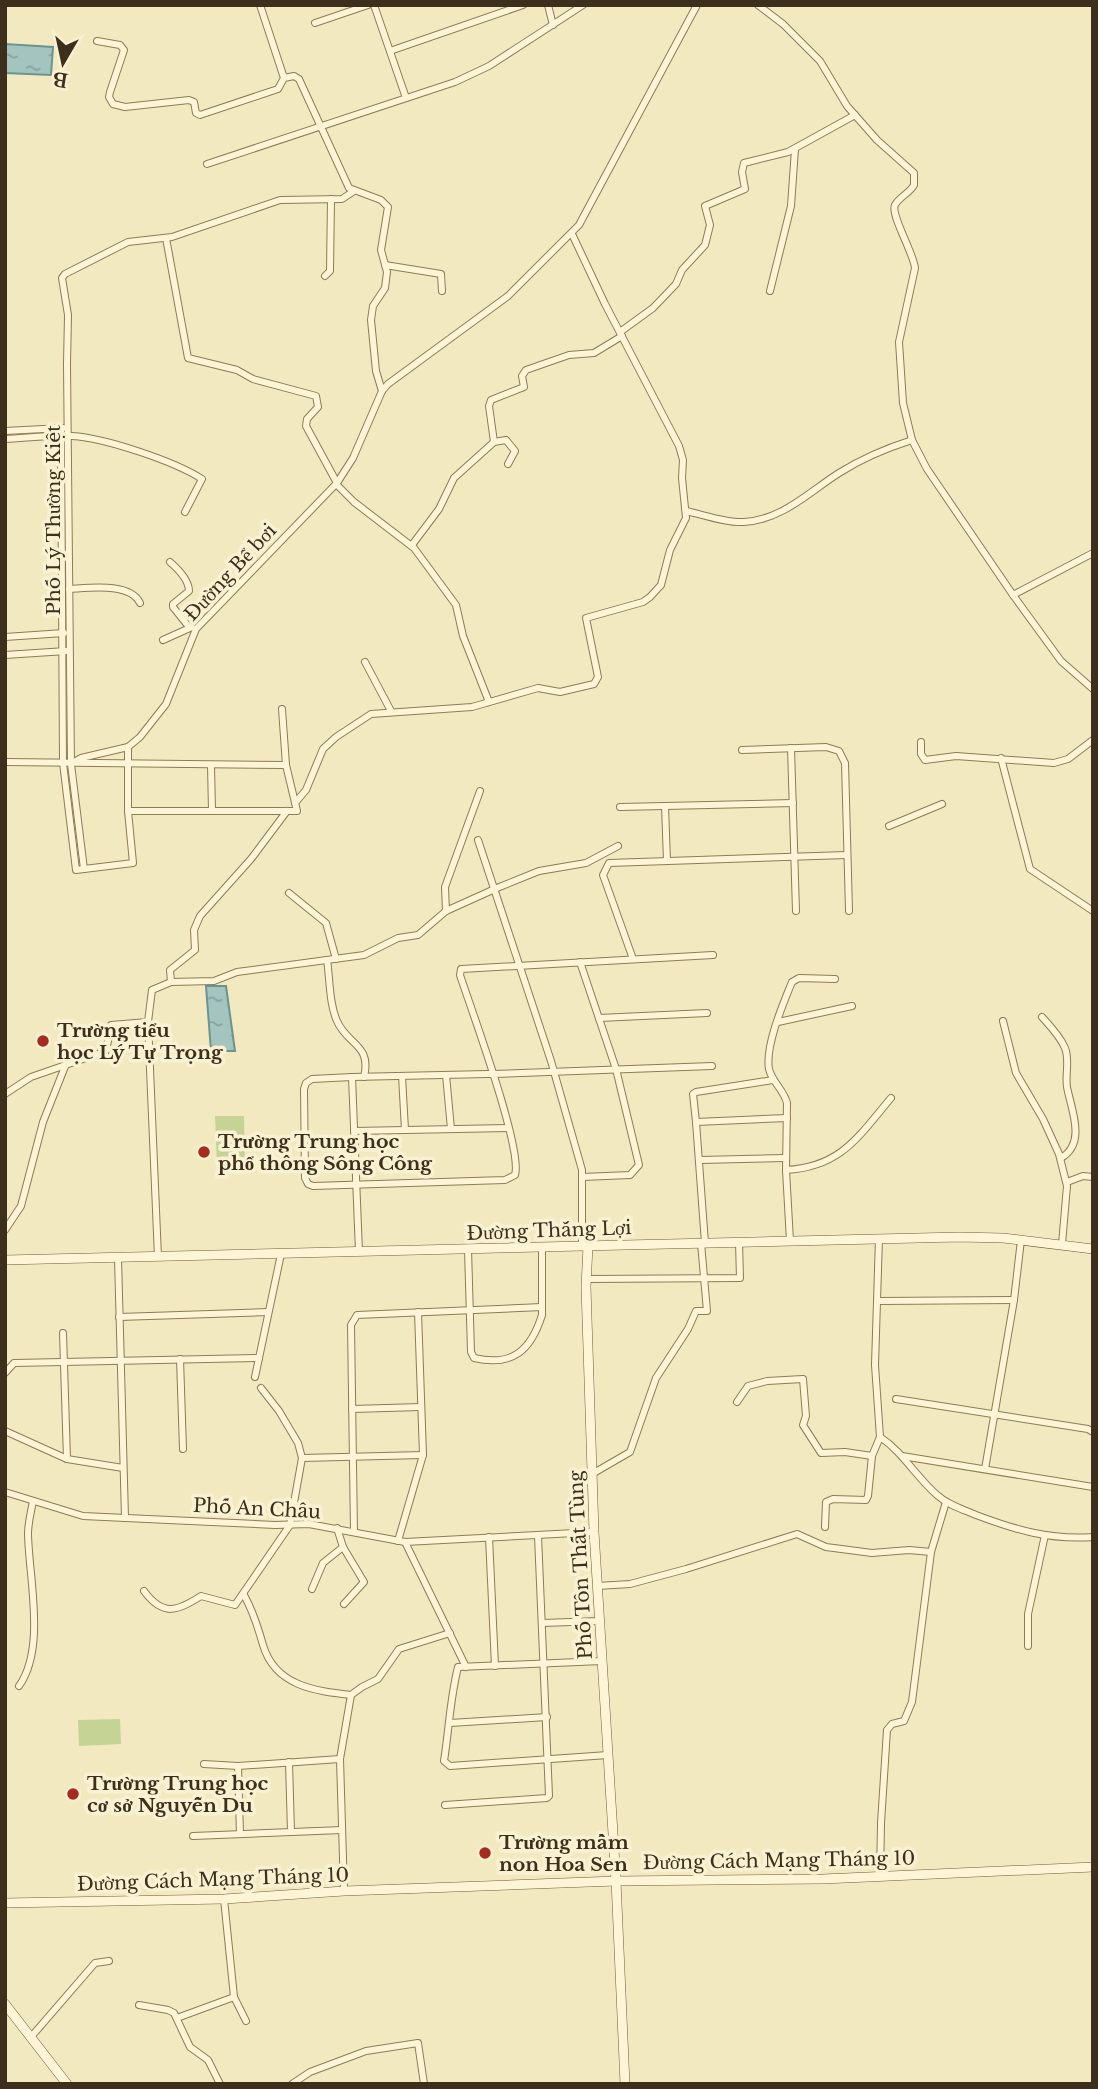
<svg xmlns="http://www.w3.org/2000/svg" width="1098" height="2089" viewBox="0 0 1098 2089" font-family="'Libre Baskerville',serif">
  <style>
    .park { fill: #c5d394 }
    .water { fill: url(#water-ripples); stroke: #6a958e; stroke-width: 2 }
    .lines { fill: none; stroke-linecap: round; stroke-linejoin: round }
    .street-casing { stroke: #8f7a56; stroke-width: 8 }
    .secondary-casing { stroke: #715b39; stroke-width: 10 }
    .street { stroke: #fdf5d6; stroke-width: 6 }
    .secondary { stroke: #fdf5d6; stroke-width: 9 }
    .poi-dot { fill: #a62b1f; stroke: #f9f2d2; stroke-width: 2.5 }
    .labels { text-anchor: middle; stroke-width: 7; stroke-linejoin: round; paint-order: stroke }
    .street-label { font-size: 19px; fill: #3d2f1c; stroke: #f9f2d2 }
    .poi-label { font-size: 19px; font-weight: bold; fill: #3d2f1c; stroke: #f9f2d2; text-anchor: start }
  </style>
  <defs>
    <pattern id="water-ripples" width="26" height="14" patternUnits="userSpaceOnUse" patternTransform="scale(1.75)"><rect width="26" height="14" fill="#a4c5bf"/><path d="M2 4q2-2 4 0t4 0M15 11q2-2 4 0t4 0" fill="none" stroke="#87a09a"/></pattern>
  </defs>
  <rect width="100%" height="100%" fill="#f3e9c1"/>
  <!-- park -->
  <g class="park">
    <path d="M215,1116H244L245,1164L217,1165Z"/>
    <path d="M120,1719L121,1744L79,1746L78,1720Z"/>
  </g>
  <!-- water -->
  <g class="water">
    <path d="M5,44L53,47L51,75L5,73Z"/>
    <path d="M206,986H226L235,1051H211Z"/>
  </g>
  <g class="lines">
    <!-- street casing -->
    <g class="street-casing">
      <g id="street">
        <path d="M374,5L406,98"/>
        <path d="M548,5L553,25"/>
        <path d="M758,5L783,24L820,61L847,106L877,140L914,173V185C910,193 899,197 895,205C890,214 914,254 915,268L899,342L903,403L912,440L927,469L1013,595L1061,661L1093,689"/>
        <path d="M315,23L368,5"/>
        <path d="M97,41L120,45L124,50L110,92L109,97L113,104L125,107L189,100L194,102L196,113L200,115L278,89L284,78L260,5"/>
        <path d="M390,51L523,5"/>
        <path d="M284,78L294,76L299,79L349,188L381,200L388,207L381,250L387,272L385,288L373,306L371,320L376,371L382,391"/>
        <path d="M207,164L455,82L489,66L583,5"/>
        <path d="M166,238L188,358L237,370L253,379L316,396L318,407L307,419L306,426L337,483"/>
        <path d="M385,265L441,274L442,291"/>
        <path d="M325,276L330,271L331,199"/>
        <path d="M770,291L791,206L795,149"/>
        <path d="M620,332L653,308L676,284L682,270L705,245L710,225L705,206L745,189L742,172L744,163L788,152L855,115"/>
        <path d="M61,428L63,763L76,870L133,863L128,811V747L140,737L166,704L196,629L337,483L353,458L382,391L388,384L508,296L579,225L697,5"/>
        <path d="M5,431L63,428"/>
        <path d="M5,439C27,438 50,435 72,436C105,438 174,461 202,479L185,512"/>
        <path d="M508,464L515,451L506,440L494,442L489,406L491,400L524,387L522,376L526,370L569,355L594,353L622,336"/>
        <path d="M336,484L354,502L414,548L456,605L463,636L489,702"/>
        <path d="M686,511C705,515 726,523 744,522C782,520 809,492 839,473C861,459 887,448 912,440"/>
        <path d="M412,545L439,509L454,478L494,442"/>
        <path d="M170,562C178,569 189,580 189,591L173,604V607L189,627"/>
        <path d="M69,589C89,588 130,582 140,603"/>
        <path d="M1013,595L1093,553"/>
        <path d="M5,637L64,633"/>
        <path d="M163,640L192,627"/>
        <path d="M5,655L66,651"/>
        <path d="M365,662L391,711"/>
        <path d="M921,742V754L925,760L956,756L1054,763L1068,759L1093,740"/>
        <path d="M791,748L796,911"/>
        <path d="M742,750L826,747L839,751L845,763L849,911"/>
        <path d="M1001,758L1030,869L1093,911"/>
        <path d="M5,762L286,765"/>
        <path d="M72,763L81,758L128,747"/>
        <path d="M211,765L212,811"/>
        <path d="M295,803L306,790L323,749L336,737L371,714L472,707L538,688L560,692L594,684L598,677L586,618L643,602L650,597L661,585L670,550L686,518L682,478L683,460L679,446L605,304L572,234"/>
        <path d="M665,806L667,861"/>
        <path d="M620,807L793,803"/>
        <path d="M128,811H297L286,765L282,709"/>
        <path d="M889,826L942,804"/>
        <path d="M478,840L551,1061L582,1170V1246"/>
        <path d="M84,869L71,764L67,364L68,315L62,278L65,274L128,242L172,237L280,200L342,199L354,191"/>
        <path d="M289,893L326,923L336,959"/>
        <path d="M446,911L445,887L480,791"/>
        <path d="M633,959L603,875L609,863L847,855"/>
        <path d="M327,960C330,979 329,1003 337,1021C347,1045 372,1044 364,1077"/>
        <path d="M580,962L616,1069L639,1165L630,1175L582,1177"/>
        <path d="M171,982L170,970L195,950L194,930L200,916L251,859L287,811"/>
        <path d="M1042,1017C1050,1026 1060,1036 1065,1048C1070,1060 1065,1074 1067,1087C1071,1109 1087,1143 1061,1158"/>
        <path d="M599,1018L707,1013"/>
        <path d="M1003,1021L1016,1073L1043,1119L1059,1154L1067,1186L1062,1244"/>
        <path d="M778,1022L852,1006"/>
        <path d="M712,1066C639,1069 566,1071 493,1074H487L352,1077L312,1079L306,1083L304,1089L305,1178L308,1184L313,1186L505,1180L515,1175C523,1149 471,1009 460,975L461,969L713,955"/>
        <path d="M446,1075L451,1129"/>
        <path d="M402,1076L405,1130"/>
        <path d="M352,1077L359,1252"/>
        <path d="M773,1080L696,1092L693,1094L696,1122L787,1118"/>
        <path d="M5,1094L31,1077L106,1051L111,1025L148,1022"/>
        <path d="M696,1122L705,1243"/>
        <path d="M354,1131L508,1128"/>
        <path d="M700,1160L786,1158"/>
        <path d="M786,1170C841,1167 858,1137 891,1098"/>
        <path d="M1067,1182L1083,1176L1093,1177"/>
        <path d="M5,1230L21,1206L43,1122L66,1064"/>
        <path d="M790,1241L786,1170L787,1103C784,1090 772,1082 769,1069C765,1046 783,1004 792,982L799,978L835,979"/>
        <path d="M468,1249L471,1352L474,1358C513,1367 531,1350 542,1315V1247"/>
        <path d="M158,1257L148,1022L152,990L171,982L214,981L237,972L364,955L398,938L418,935L446,911L497,888L539,871L586,863L618,846"/>
        <path d="M118,1258L125,1518"/>
        <path d="M587,1279L740,1278L739,1242"/>
        <path d="M879,1301L1014,1300"/>
        <path d="M119,1317L268,1312"/>
        <path d="M63,1333L67,1459"/>
        <path d="M180,1359L183,1449"/>
        <path d="M5,1373L14,1363L259,1358"/>
        <path d="M255,1377L281,1254"/>
        <path d="M896,1399L1088,1429L1093,1432"/>
        <path d="M737,1402L748,1386L767,1381L803,1379L806,1416L803,1425L821,1453L845,1452L872,1456"/>
        <path d="M352,1409L421,1407"/>
        <path d="M5,1431L67,1459L123,1468"/>
        <path d="M880,1437C903,1452 916,1477 937,1495C948,1505 962,1509 976,1515C1016,1530 1049,1540 1093,1537"/>
        <path d="M902,1456L1093,1487"/>
        <path d="M302,1458L423,1455"/>
        <path d="M985,1469L1014,1300L1021,1240"/>
        <path d="M592,1474L630,1452L656,1378L688,1329L696,1311H707L701,1243"/>
        <path d="M5,1492L83,1516L275,1525L309,1524L405,1542L594,1532"/>
        <path d="M825,1527L826,1502L833,1499L866,1500L868,1496L872,1456L880,1437L875,1365L879,1238"/>
        <path d="M337,1528L343,1547L364,1582L344,1604"/>
        <path d="M354,1532L351,1325L357,1315L542,1307"/>
        <path d="M489,1537L495,1666"/>
        <path d="M398,1541L423,1455L418,1312"/>
        <path d="M405,1542L466,1667"/>
        <path d="M597,1586L630,1584L686,1569L797,1534L826,1547L872,1553L909,1550L931,1552"/>
        <path d="M312,1589L323,1563L343,1547"/>
        <path d="M144,1591C163,1617 178,1611 201,1596L235,1605L290,1525L302,1458L298,1443L279,1411L261,1388"/>
        <path d="M244,1595C253,1611 258,1627 263,1645C275,1686 315,1691 351,1695"/>
        <path d="M542,1623L600,1621"/>
        <path d="M1028,1646V1614L1045,1535"/>
        <path d="M602,1661L458,1667C450,1699 449,1729 444,1761L450,1766L608,1755"/>
        <path d="M19,1686C46,1648 29,1579 28,1534C28,1523 31,1512 33,1501"/>
        <path d="M450,1723L547,1717"/>
        <path d="M289,1762L291,1832"/>
        <path d="M204,1764L238,1766L340,1759"/>
        <path d="M238,1766L240,1834"/>
        <path d="M445,1805L547,1798L549,1796L538,1536"/>
        <path d="M193,1836L342,1830"/>
        <path d="M880,1877L881,1823L887,1730L892,1724L904,1721L912,1702L931,1552L946,1502"/>
        <path d="M344,1891L340,1759L351,1695L362,1687L378,1679L399,1649L450,1633"/>
        <path d="M234,1997L246,2021"/>
        <path d="M139,2005L168,2010L174,2013L190,2047L208,2060L220,2084"/>
        <path d="M177,2018L234,1997L224,1899"/>
        <path d="M31,2037L95,1963L109,1961"/>
        <path d="M292,2084L310,2072L366,2051L418,2043L424,2084"/>
      </g>
    </g>
    <!-- secondary casing -->
    <g class="secondary-casing">
      <g id="secondary">
        <path d="M588,1246L586,1287L594,1532L616,1881L625,2084"/>
        <path d="M5,1260L959,1237L1003,1238L1093,1249"/>
        <path d="M5,1903L224,1899L344,1891L616,1881L823,1879L1093,1867"/>
        <path d="M5,2004L67,2084"/>
      </g>
    </g>
    <!-- street -->
    <use href="#street" class="street"/>
    <!-- secondary -->
    <use href="#secondary" class="secondary"/>
  </g>
  <!-- markers -->
  <g class="poi-dot">
    <circle cx="43" cy="1041" r="7"/>
    <circle cx="204" cy="1152" r="7"/>
    <circle cx="73" cy="1794" r="7"/>
    <circle cx="485" cy="1853" r="7"/>
  </g>
  <g class="labels">
    <!-- street labels -->
    <g class="street-label">
      <text transform="translate(53 520) rotate(-90)" y="7">Phố Lý Thường Kiệt</text>
      <text transform="translate(230 572) rotate(-47)" y="7">Đường Bể bơi</text>
      <text transform="translate(549 1230) rotate(-2)" y="7">Đường Thắng Lợi</text>
      <text transform="translate(257 1508) rotate(3)" y="7">Phố An Châu</text>
      <text transform="translate(580 1565) rotate(-93)" y="7">Phố Tôn Thất Tùng</text>
      <text transform="translate(779 1860) rotate(-1)" y="7">Đường Cách Mạng Tháng 10</text>
      <text transform="translate(213 1879) rotate(-2)" y="7">Đường Cách Mạng Tháng 10</text>
    </g>
    <!-- poi labels -->
    <g class="poi-label">
      <text x="57" y="1037">Trường tiểu<tspan x="57" dy="22">học Lý Tự Trọng</tspan></text>
      <text x="218" y="1148">Trường Trung học<tspan x="218" dy="22">phổ thông Sông Công</tspan></text>
      <text x="87" y="1790">Trường Trung học<tspan x="87" dy="22">cơ sở Nguyễn Du</tspan></text>
      <text x="499" y="1849">Trường mầm<tspan x="499" dy="22">non Hoa Sen</tspan></text>
    </g>
  </g>
  <!-- border -->
  <rect width="1098" height="2089" fill="none" stroke="#3d2f1c" stroke-width="14"/>
  <!-- north arrow -->
  <g transform="translate(63 63) rotate(189)" stroke="#f9f2d2" stroke-width="5" paint-order="stroke">
  <path d="M0-5L12 26L0 18L-12 26Z" fill="#3d2f1c"/>
  <text y="-10" font-size="19" font-weight="bold" text-anchor="middle" fill="#3d2f1c">B</text>
  </g>
</svg>
